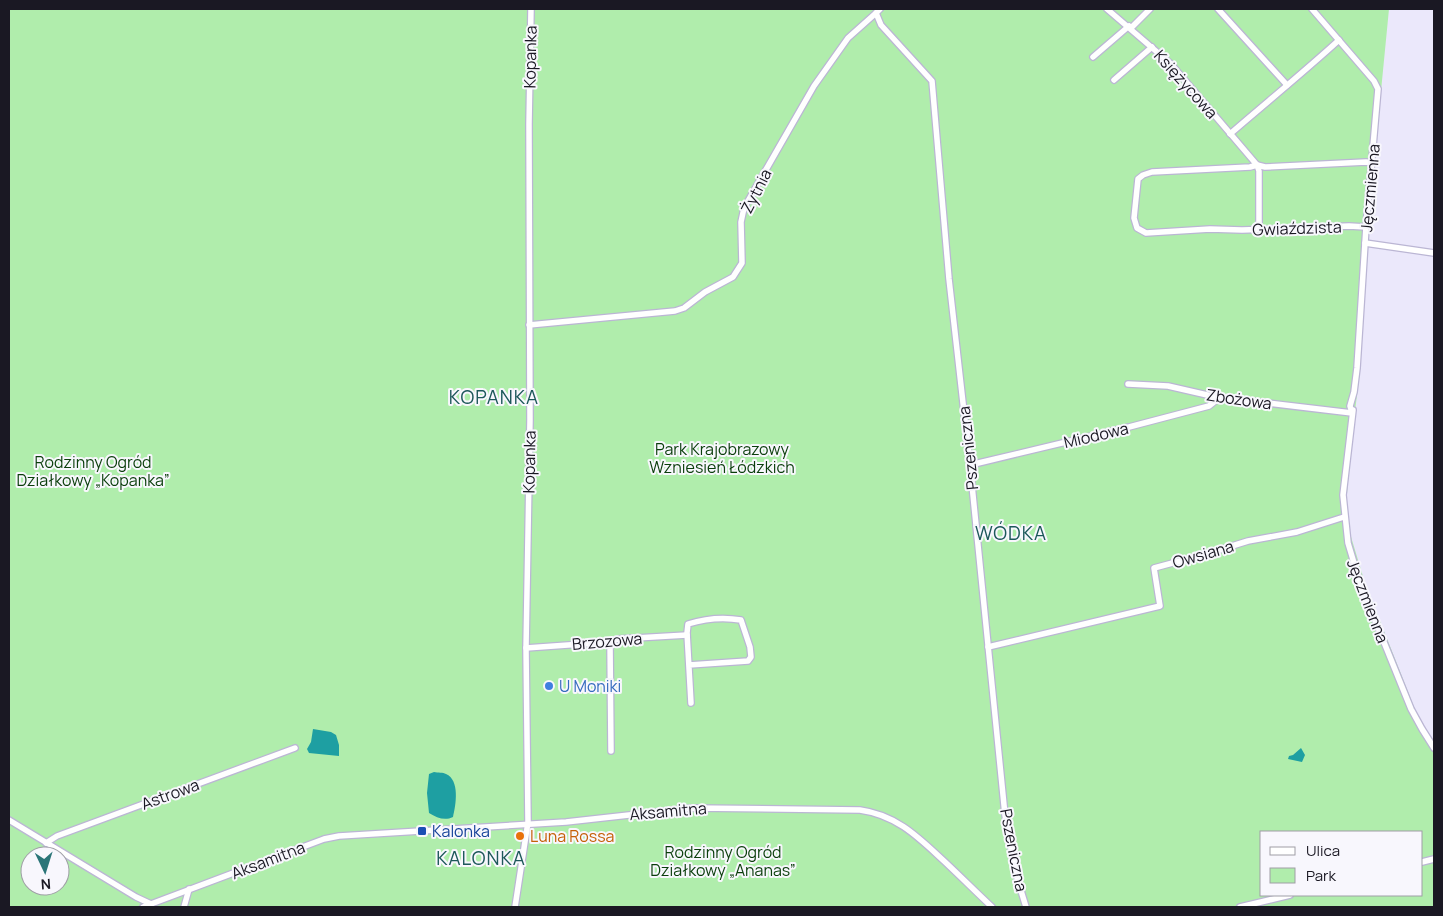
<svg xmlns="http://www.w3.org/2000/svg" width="1443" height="916" viewBox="0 0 1443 916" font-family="Manrope,sans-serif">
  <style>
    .green { fill: #b0edac; fill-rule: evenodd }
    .water { fill: #1e9fa2 }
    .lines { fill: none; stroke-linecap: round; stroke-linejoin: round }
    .minor-casing { stroke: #bbb6d4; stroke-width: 8 }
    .minor { stroke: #fff; stroke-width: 5.5 }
    .shop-dot { fill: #3f7fe0; stroke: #f8f7fd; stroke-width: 2 }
    .transit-dot { fill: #1a4fb4; stroke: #f8f7fd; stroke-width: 2 }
    .food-dot { fill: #e8710a; stroke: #f8f7fd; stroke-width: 2 }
    .labels { text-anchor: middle; stroke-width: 4; stroke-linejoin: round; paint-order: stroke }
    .street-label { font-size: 16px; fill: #1a1823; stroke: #f8f7fd }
    .park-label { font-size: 16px; fill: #0a3e0b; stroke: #f8f7fd }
    .shop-label { font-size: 16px; fill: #366cbe; stroke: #f8f7fd; text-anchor: start }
    .transit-label { font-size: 16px; fill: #164399; stroke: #f8f7fd; text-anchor: start }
    .food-label { font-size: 16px; fill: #c56008; stroke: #f8f7fd; text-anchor: start }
    .quarter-label { font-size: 19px; letter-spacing: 1px; fill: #1d585a; stroke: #f8f7fd }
  </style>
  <rect width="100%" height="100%" fill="#ebe8fb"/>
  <!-- green -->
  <path class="green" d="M9,9H1389L1373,173L1360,371L1352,435L1345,517L1365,583L1420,722L1434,744V907H9ZM1262,832H1422V895H1262ZM30,856H60V886H30Z"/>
  <!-- water -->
  <g class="water">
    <path d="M313,729L331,732L336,735L339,745V756L309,753L307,749L311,742Z"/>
    <path d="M1301,748L1305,755L1302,762L1288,759L1289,756L1293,755Z"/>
    <path d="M434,772C438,773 443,772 446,774C460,780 456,805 453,817C445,821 437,818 429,813L427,793L429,774Z"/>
  </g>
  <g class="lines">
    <!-- minor casing -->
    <g class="minor-casing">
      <g id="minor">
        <path d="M880,9L876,13L881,25L932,81L949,279L970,465L1005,815L1015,871L1026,907"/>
        <path d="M1107,9L1171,64L1257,165L1259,171V229"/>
        <path d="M1218,9L1287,85"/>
        <path d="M1312,9L1374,81L1378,89L1366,227L1357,368L1354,392L1350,406L1352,413"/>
        <path d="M1131,28L1150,9"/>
        <path d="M1093,57L1129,26"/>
        <path d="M1114,80L1152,47"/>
        <path d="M1230,134C1267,102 1304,72 1339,40"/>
        <path d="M1366,227L1349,226L1242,230L1210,229L1146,233L1137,228L1134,218L1138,179L1143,175L1152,172L1250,167L1257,165L1265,167L1366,162L1373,163"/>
        <path d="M1365,243L1434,253"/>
        <path d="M529,325L675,311L684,308L705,292L733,277L742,263L741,222L744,208L814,86L848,38L876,13"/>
        <path d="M1128,384L1168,386L1216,397L1352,413"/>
        <path d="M1353,410L1343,495L1348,543L1360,583L1411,709L1422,729L1434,748"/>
        <path d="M970,465L1129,427L1209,406L1214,402L1216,397"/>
        <path d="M610,642L611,751"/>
        <path d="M988,647L1160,606L1154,568L1206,554L1248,541L1297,532L1344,517"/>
        <path d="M526,648L610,642L618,639L687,635"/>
        <path d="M689,665L748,661L751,657L750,647L741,620C724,617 704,619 688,624L687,633L691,703"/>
        <path d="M9,820L136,897L151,904"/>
        <path d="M46,843L57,836L295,748"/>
        <path d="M1422,862L1434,859"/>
        <path d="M143,907L324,839L339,836L566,822L692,808L860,810C897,815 919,838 944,861C960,876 976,892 992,907"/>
        <path d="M184,907L189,889"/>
        <path d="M515,907L528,822L526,648L530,420L529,124L531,9"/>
        <path d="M1240,907L1290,895"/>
      </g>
    </g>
    <!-- minor -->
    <use href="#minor" class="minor"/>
  </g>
  <!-- markers -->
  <circle class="shop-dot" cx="549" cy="686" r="5"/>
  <rect class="transit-dot" x="417" y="826" width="10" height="10" rx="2.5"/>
  <circle class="food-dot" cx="520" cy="836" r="5"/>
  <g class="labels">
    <!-- street labels -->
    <g class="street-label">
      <text transform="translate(530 57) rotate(-89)" y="6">Kopanka</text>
      <text transform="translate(1186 84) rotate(48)" y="6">Księżycowa</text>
      <text transform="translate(1370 188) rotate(-85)" y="6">Jęczmienna</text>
      <text transform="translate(756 191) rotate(-63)" y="6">Żytnia</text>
      <text transform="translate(1297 228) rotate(-2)" y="6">Gwiaździsta</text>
      <text transform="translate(1239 399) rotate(8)" y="6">Zbożowa</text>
      <text transform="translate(1096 435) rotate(-13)" y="6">Miodowa</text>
      <text transform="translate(968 448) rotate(-96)" y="6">Pszeniczna</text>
      <text transform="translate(529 462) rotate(-89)" y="6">Kopanka</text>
      <text transform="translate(1203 554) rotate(-16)" y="6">Owsiana</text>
      <text transform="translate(1368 601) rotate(69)" y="6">Jęczmienna</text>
      <text transform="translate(607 641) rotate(-5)" y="6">Brzozowa</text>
      <text transform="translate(170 794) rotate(-20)" y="6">Astrowa</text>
      <text transform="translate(668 811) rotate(-5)" y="6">Aksamitna</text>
      <text transform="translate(1014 850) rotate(79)" y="6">Pszeniczna</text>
      <text transform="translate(268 860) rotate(-21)" y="6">Aksamitna</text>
    </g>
    <!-- park labels -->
    <g class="park-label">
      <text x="722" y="455">Park Krajobrazowy<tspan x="722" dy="18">Wzniesień Łódzkich</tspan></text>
      <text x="93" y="468">Rodzinny Ogród<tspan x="93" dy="18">Działkowy „Kopanka”</tspan></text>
      <text x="723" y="858">Rodzinny Ogród<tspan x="723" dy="18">Działkowy „Ananas”</tspan></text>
    </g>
    <!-- shop labels -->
    <g class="shop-label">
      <text x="559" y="692">U Moniki</text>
    </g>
    <!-- transit labels -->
    <g class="transit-label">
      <text x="432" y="837">Kalonka</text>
    </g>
    <!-- food labels -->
    <g class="food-label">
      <text x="530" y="842">Luna Rossa</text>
    </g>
    <!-- quarter labels -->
    <g class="quarter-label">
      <text x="494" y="404">KOPANKA</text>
      <text x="1011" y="540">WÓDKA</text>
      <text x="481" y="865">KALONKA</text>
    </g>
  </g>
  <!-- border -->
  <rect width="1443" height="916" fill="none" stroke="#1a1823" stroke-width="20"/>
  <!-- legend -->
  <rect x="1260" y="831" width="162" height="65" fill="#f8f7fd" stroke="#9f9ea6"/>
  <rect x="1270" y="847" width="25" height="8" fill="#ffffff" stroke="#9f9ea6"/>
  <text x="1306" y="856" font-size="15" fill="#1a1823">Ulica</text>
  <rect x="1270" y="868" width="25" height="15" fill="#b0edac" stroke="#9f9ea6"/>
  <text x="1306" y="881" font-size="15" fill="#1a1823">Park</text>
  <!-- north arrow -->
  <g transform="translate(45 871) rotate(176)"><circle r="24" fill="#f8f7fd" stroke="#9f9ea6"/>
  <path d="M0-4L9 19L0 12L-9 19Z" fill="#2b7578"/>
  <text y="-8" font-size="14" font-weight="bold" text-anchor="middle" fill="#1a1823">N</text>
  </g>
</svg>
